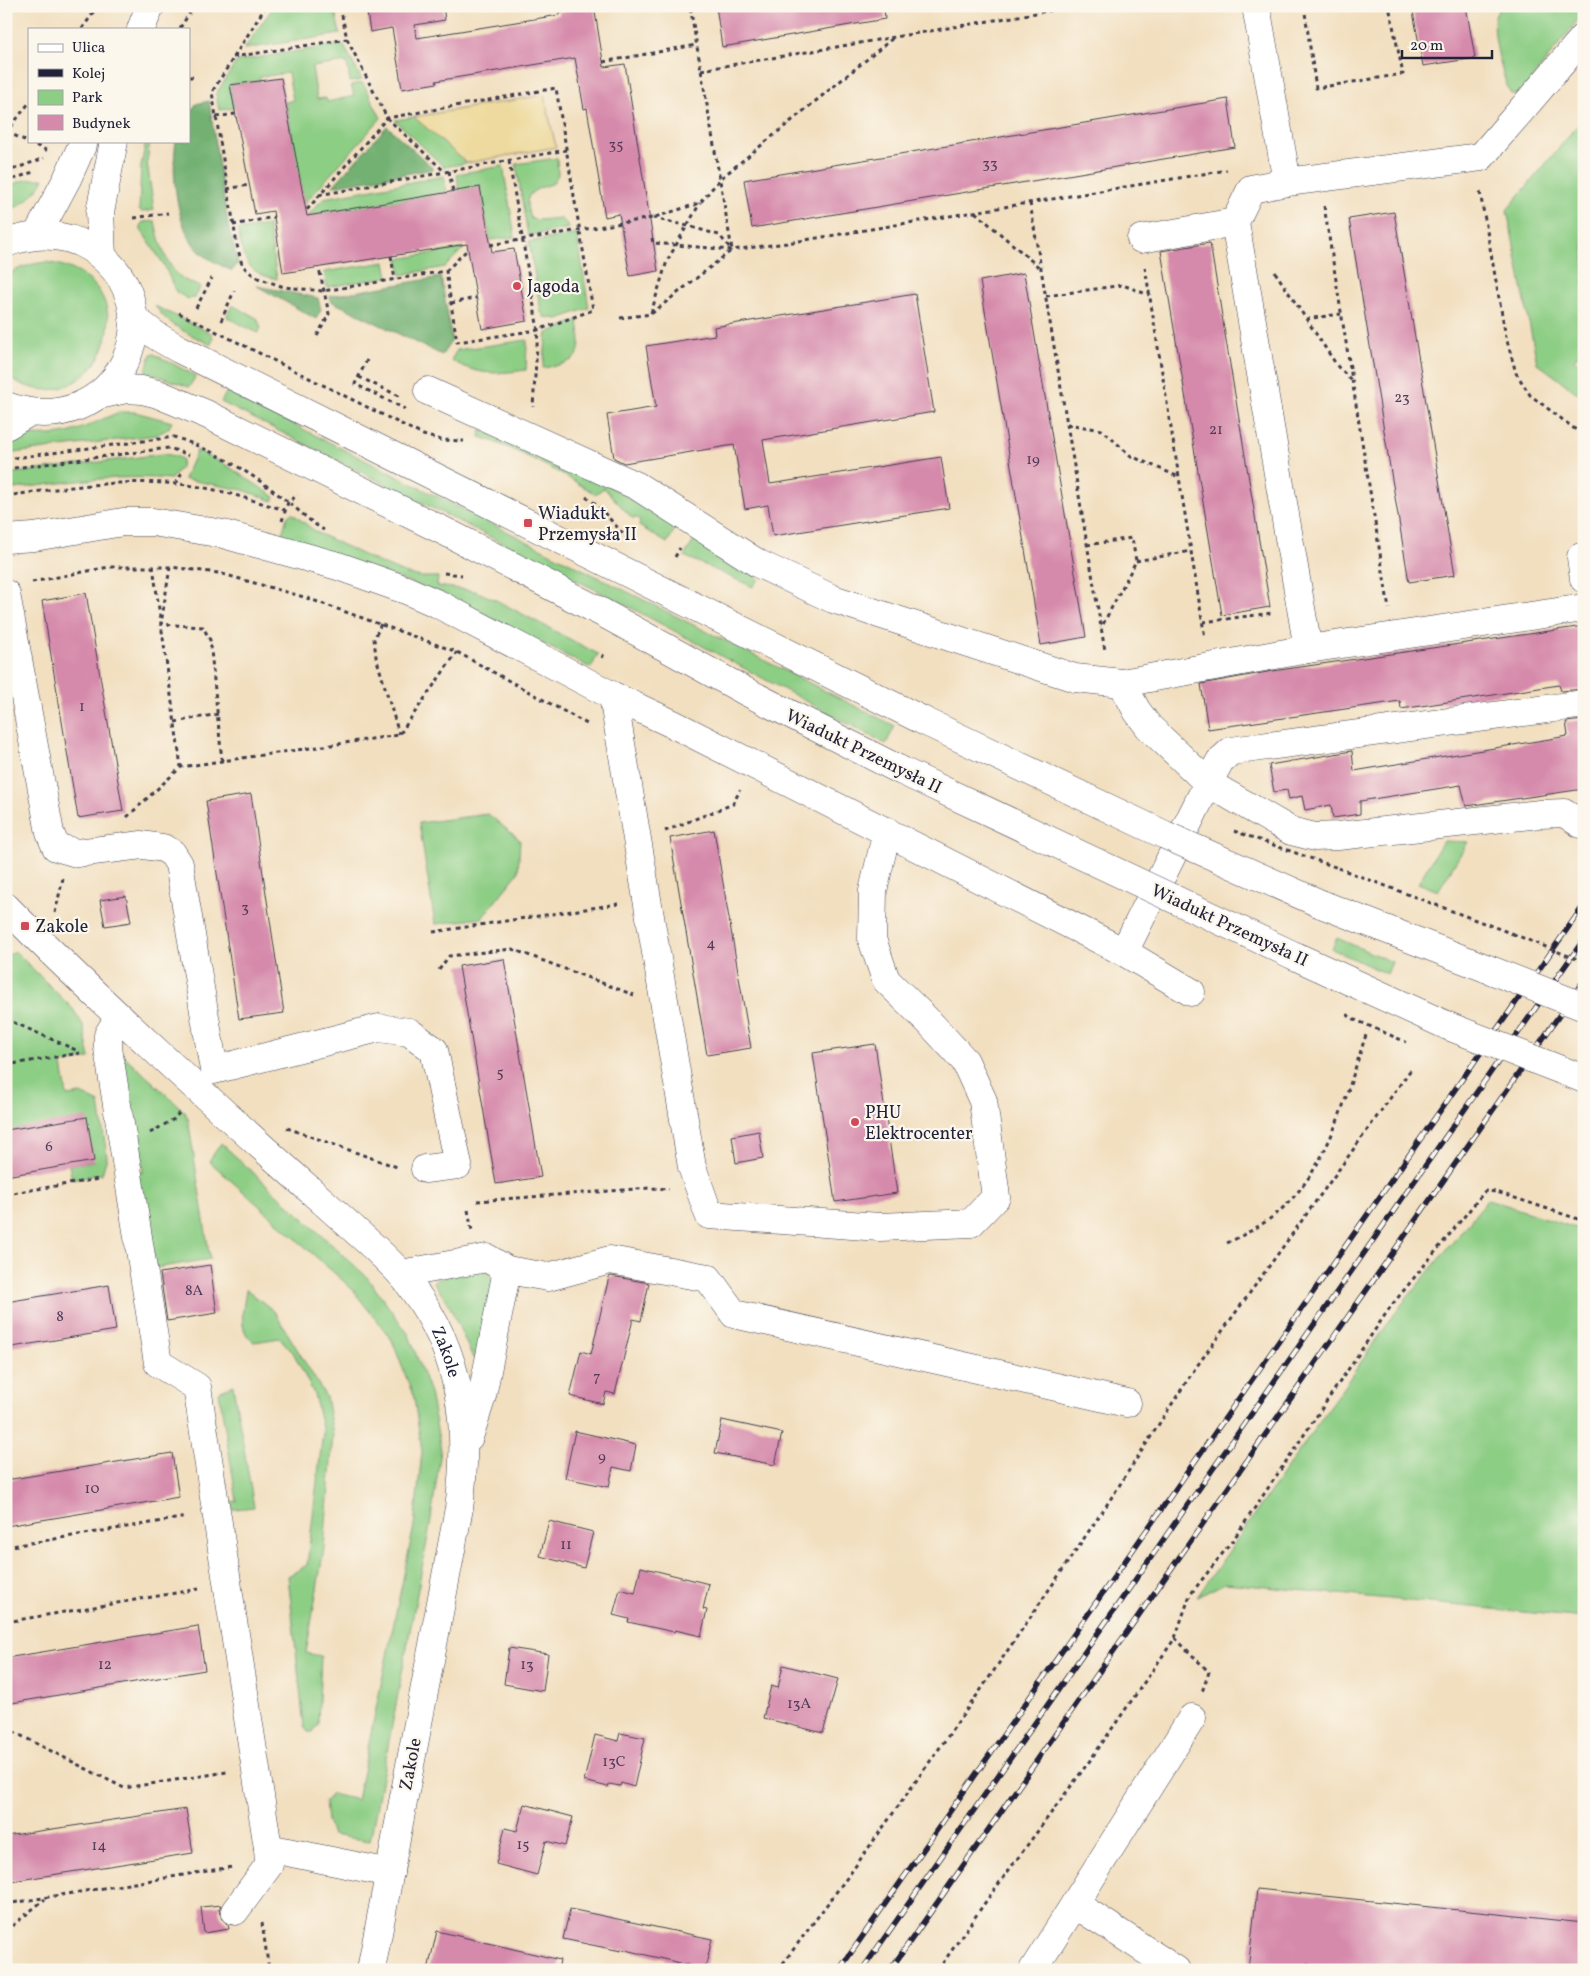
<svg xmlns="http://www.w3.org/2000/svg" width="1590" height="1976" viewBox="0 0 1590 1976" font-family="Vollkorn,serif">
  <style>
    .green { fill: #8dce85; stroke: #587860 }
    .forest { fill: #72b172; stroke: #4a6a56 }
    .sand { fill: #eeda9e; stroke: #887e6c }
    .building { fill: #d68aab }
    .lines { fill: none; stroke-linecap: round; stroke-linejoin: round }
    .minor-casing { stroke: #413e4f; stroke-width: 29 }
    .major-casing { stroke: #413e4f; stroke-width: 29 }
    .path { stroke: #413e4f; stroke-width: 3; stroke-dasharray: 4 4; stroke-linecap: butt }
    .minor { stroke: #fff; stroke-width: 28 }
    .major { stroke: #fff; stroke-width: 28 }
    .rail-casing { stroke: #22223b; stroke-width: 5.5 }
    .rail { stroke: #fbf7ec; stroke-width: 4; stroke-dasharray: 11; stroke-linecap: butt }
    .major-bridge-casing { stroke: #413e4f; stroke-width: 29; stroke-linecap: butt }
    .path-bridge { stroke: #413e4f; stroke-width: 3; stroke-dasharray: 4 4; stroke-linecap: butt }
    .major-bridge { stroke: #fff; stroke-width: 28 }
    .poi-dot { fill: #d1495b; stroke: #fbf7ec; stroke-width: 2 }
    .labels { text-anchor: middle; stroke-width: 4.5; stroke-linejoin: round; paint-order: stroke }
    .number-label { font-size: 15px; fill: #4f3c57 }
    .poi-label { font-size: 18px; fill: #22223b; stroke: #fbf7ec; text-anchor: start }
    .street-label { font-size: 18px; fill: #22223b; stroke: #fbf7ec }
  </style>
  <rect width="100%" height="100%" fill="#fbf7ec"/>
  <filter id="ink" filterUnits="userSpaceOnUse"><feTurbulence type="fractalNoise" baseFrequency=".02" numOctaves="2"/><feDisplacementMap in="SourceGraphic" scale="10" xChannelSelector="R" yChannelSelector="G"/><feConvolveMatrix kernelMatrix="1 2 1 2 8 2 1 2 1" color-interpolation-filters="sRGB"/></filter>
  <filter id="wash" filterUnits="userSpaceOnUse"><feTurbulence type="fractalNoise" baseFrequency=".0096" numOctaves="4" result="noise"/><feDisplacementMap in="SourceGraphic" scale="20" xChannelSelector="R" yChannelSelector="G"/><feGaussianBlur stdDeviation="1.12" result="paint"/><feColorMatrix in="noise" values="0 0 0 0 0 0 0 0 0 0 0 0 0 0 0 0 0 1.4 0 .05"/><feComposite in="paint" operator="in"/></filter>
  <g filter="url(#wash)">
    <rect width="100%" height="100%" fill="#f2dfc0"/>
    <!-- green -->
    <g class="green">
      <path d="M274,6H334L340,34L244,49Z"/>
      <path d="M1500,6H1584V12L1520,94H1511C1503,80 1491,32 1495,17C1496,13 1499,10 1500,6Z"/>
      <path d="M343,44L362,80L350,82L347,62L312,67L317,99L326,98L327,102L354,96L351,85L363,83L381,118L304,204L286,102L293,100L288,73L260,77V81L230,85L234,108L219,110L216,94L237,61Z"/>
      <path d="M414,117L467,163L444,167L395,120Z"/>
      <path d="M1584,118V347L1574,360L1584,368V398L1537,363L1507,210Z"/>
      <path d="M146,141H150L147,162L154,210L142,212L139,210L141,166Z"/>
      <path d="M557,158L558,175L552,184C531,190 521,195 531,219L539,220L560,218L567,224L569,228L528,236L516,164Z"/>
      <path d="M503,166L515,237L490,240L480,187L459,191L457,174Z"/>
      <path d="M444,176L447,193L307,216L324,198Z"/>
      <path d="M34,179H44C35,195 23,205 6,212V187L24,180Z"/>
      <path d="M155,221C159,240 165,265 182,278C187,282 194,284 200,287L195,298L188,299L176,292L164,265L141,230L140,226L143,222Z"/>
      <path d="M268,225L277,279C246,273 243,259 238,230Z"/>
      <path d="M577,234L589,308L558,319L544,317L541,312L529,242Z"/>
      <path d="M464,248L445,267L401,275L398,259Z"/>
      <path d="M46,262C165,280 92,438 6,375V276C19,267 31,264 46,262Z"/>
      <path d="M385,262L388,277L327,287L324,272Z"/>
      <path d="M232,305L257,318L261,328L258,333L228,318L227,315Z"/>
      <path d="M155,306L211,333L213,337L211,345C190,334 168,326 155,306Z"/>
      <path d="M578,320C583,357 580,362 543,368L547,333Z"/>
      <path d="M527,340L526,370C495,374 478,376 451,360L457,350Z"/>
      <path d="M151,354H154L196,376L189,387L147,372L146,370Z"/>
      <path d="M227,391L895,726L886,744L620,602L221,402Z"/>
      <path d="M120,412H135L172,422L168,429L156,435L6,454V437C25,433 43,437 61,434C82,431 100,419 120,412Z"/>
      <path d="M481,430L601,482L678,524L667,543L639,526L640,521L637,518H632L604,488L595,494C564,474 515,448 480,437Z"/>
      <path d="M197,450L226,465L275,497L273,501L243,490L184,479Z"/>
      <path d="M163,454L176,456L182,459L181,467L171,479C115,474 61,483 6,490V474Z"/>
      <path d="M292,513L316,532L380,563L404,573L421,577H438L437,586L475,591L494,599L598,654L591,668L444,594L281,538L287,517Z"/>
      <path d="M697,536L759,579L753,587L684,556Z"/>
      <path d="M488,814L520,840L518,873L482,918L435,924L419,823Z"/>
      <path d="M1443,841L1468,842L1438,891L1418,883Z"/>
      <path d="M1337,938L1392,962L1387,974L1332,949Z"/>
      <path d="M15,951L73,1009L83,1025L90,1058L62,1064L67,1096L81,1094L99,1103L107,1157L102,1174L72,1179L69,1165L94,1161L6,1130V952L10,955Z"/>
      <path d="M120,1052L185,1112L188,1119L210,1259L150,1269L135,1173L143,1172L140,1147L130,1148Z"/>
      <path d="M221,1143L366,1276L409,1335L430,1393L441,1450L430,1526L370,1841L332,1835L327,1821L325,1802L332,1794L357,1800L414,1526L422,1452L414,1398L392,1340L352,1289L209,1161Z"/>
      <path d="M1488,1199L1584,1231V1618L1225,1583L1197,1597L1398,1309Z"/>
      <path d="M475,1267L494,1277L477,1360L473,1358L450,1307L433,1281Z"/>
      <path d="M246,1289L274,1311L326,1397L333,1435L324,1548L306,1653L321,1656L318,1724L313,1732H308L304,1727L288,1576L307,1565L323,1432L314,1394L294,1354L280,1338L254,1342C236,1330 244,1308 246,1289Z"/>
      <path d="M233,1385L254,1507L226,1510L225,1503L237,1501L219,1392Z"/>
    </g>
    <!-- forest -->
    <g class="forest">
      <path d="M209,101L228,225L238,263L232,271C221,265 208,260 199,251C176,228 171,173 176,141H189V115L196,104Z"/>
      <path d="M387,126L434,169L333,186Z"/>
      <path d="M441,277L452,340L442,355L331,301L330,296Z"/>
      <path d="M257,286L318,298L321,310L316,319Z"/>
    </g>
    <!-- sand -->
    <path class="sand" d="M544,95L556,147L467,163L414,117Z"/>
    <g id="blocks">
      <!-- building -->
      <g class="building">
        <path d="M366,6H443L445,20L415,25L417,38L559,15V12L594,6L604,67L625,64L658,271L630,276L619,214L605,217L587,108L584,109L575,58L436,81L437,83L402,89L392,28L370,32Z"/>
        <path d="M716,6H884L885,19L722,47Z"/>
        <path d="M1412,6H1466L1475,58L1423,66Z"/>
        <path d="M281,78L307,216L480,187L492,252L514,249L527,321L482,329L467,244L283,273L273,211L255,214L230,85Z"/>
        <path d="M1228,99L1235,147L752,228L744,180Z"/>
        <path d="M1394,212L1455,575L1409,582L1349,219Z"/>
        <path d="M1210,243L1270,607L1222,615L1161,251Z"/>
        <path d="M1024,273L1086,637L1041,645L980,281Z"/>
        <path d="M915,294L934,412L763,440L770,484L941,457L949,508L773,536L768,505L745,509L734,445L624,463L614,458L607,415L656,407L646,346L715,335L714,327Z"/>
        <path d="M86,593L123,811L78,818L42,601Z"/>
        <path d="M1584,626V689L1561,691L1559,685L1401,709L1400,701L1208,729L1201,684L1273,671Z"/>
        <path d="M1584,720V789L1466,806L1461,785L1360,801V814L1333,818L1331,805L1305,810L1302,796L1289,799L1287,790L1274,792L1269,765L1352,751L1354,771L1568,736L1566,722Z"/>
        <path d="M251,794L284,1013L239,1019L206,801Z"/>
        <path d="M714,830L751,1048L707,1055L670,838Z"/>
        <path d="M126,896L131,922L105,926L100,900Z"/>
        <path d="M504,959L541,1177L496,1184L459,966Z"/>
        <path d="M875,1044L897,1193L835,1202L813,1053Z"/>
        <path d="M87,1117L94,1161L6,1176V1130Z"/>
        <path d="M759,1131L763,1158L736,1163L732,1136Z"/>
        <path d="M210,1265L217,1313L167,1321L160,1273Z"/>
        <path d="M611,1276L649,1283L641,1321L633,1319L615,1394L606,1392L603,1404L570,1396L581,1351L591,1354L609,1277Z"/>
        <path d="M109,1285L116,1330L6,1348V1302Z"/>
        <path d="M722,1420L782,1433L775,1465L715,1453Z"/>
        <path d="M575,1431L636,1445L631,1471L613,1467L609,1487L565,1478Z"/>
        <path d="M172,1453L179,1497L6,1526V1480Z"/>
        <path d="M549,1521L593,1532L584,1568L540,1556Z"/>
        <path d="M641,1567L709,1584L703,1609L707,1610L701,1636L675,1630L674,1632L628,1622L629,1619L613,1615L620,1589L635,1593Z"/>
        <path d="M198,1626L205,1670L6,1704V1658Z"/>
        <path d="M509,1648L548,1654L543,1691L504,1684Z"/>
        <path d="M783,1665L838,1679L823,1733L763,1718L771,1686L778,1688Z"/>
        <path d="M620,1733L645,1738L634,1787L621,1783L620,1786L609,1784L608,1787L584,1781L595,1735L618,1741Z"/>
        <path d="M524,1804L573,1817L565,1846L546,1841L537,1875L496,1864L505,1828L517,1831Z"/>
        <path d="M186,1809L193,1853L6,1882V1836Z"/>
        <path d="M1257,1889L1584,1923V1970H1362L1307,1964L1306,1970H1248Z"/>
        <path d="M221,1905L219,1910L221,1917L228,1925L229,1929L204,1933L201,1907Z"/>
        <path d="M570,1909L712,1939L705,1969L621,1949V1951L563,1939Z"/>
        <path d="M437,1931L560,1960L558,1970H428Z"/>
      </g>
    </g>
  </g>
  <g filter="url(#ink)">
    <use href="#blocks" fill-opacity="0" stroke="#413e4f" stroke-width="1"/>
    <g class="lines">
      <!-- minor casing -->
      <g class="minor-casing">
        <g id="minor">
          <path d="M1256,6L1287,182L1251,189L1235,222L1308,649"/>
          <path d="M141,29L150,6"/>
          <path d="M1287,182L1481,157L1584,37"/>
          <path d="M37,235L67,179L84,141"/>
          <path d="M1141,239L1235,222"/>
          <path d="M102,256L100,212L114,141"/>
          <path d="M428,391L637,486L759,564L833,599L1075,678L1122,683L1137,711L1149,727L1208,783L1291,831L1315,837L1338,836L1540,814L1564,813L1581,824"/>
          <path d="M6,426L28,413"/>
          <path d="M6,539L34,537L123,522H153L223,534L338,566L406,590L438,604L613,696L675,725L1124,952L1191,992"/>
          <path d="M1584,556L1581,557L1584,579"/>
          <path d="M6,594L50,833L56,847L77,853L142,845L163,848L172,853L179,864L214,1070L379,1028L409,1032L434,1050L458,1165L425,1169"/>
          <path d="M1122,683L1308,649L1584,608"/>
          <path d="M613,696L692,1167L709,1215L880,1227L971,1223L996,1197L983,1101L965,1061L929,1022L886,980L872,939L873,891L887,831"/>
          <path id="s1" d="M6,907C124,1026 251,1137 376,1249C388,1261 402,1273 412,1288C462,1354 470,1428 459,1508L371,1970"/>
          <path d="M1124,952L1208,783L1220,761L1231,751L1584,704"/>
          <path d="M119,1017L108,1035V1048L158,1363L197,1387L268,1848L390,1873"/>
          <path d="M507,1270L548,1277L610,1260L708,1278L734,1314L1127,1403"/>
          <path d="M401,1274L487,1258L507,1270L482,1396L469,1437"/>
          <path d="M1075,1904L1176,1970"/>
          <path d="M235,1911L269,1865L268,1848"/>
          <path d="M1033,1970L1192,1718"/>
        </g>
      </g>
      <!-- major casing -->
      <g class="major-casing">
        <g id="major">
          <path d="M6,243C34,233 64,232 90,248C182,307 116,445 6,406"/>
          <path d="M133,318L158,337L179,349L924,721"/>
          <path d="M99,395L126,389L142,390L158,394L206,414L454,536L603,613L745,691L900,770"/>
          <path d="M1321,904L1488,969"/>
          <path d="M1295,956L1448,1026"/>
          <path d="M1561,1070L1584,1079"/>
        </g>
      </g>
      <!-- path -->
      <g class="path">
        <path d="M266,6L212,92L237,245L242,265L249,272L258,278L284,287L323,291L446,271L457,342L538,330L593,310L556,88L387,118L306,211"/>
        <path d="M1304,6L1316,88L1403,74L1389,6"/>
        <path d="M180,28L194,6"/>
        <path d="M82,29L98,6"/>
        <path d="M347,39L387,118L445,172"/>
        <path d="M233,57L347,39L340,6"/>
        <path d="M603,62L696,45"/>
        <path d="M701,70L1077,6"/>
        <path d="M189,77H193"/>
        <path d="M216,117L235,114"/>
        <path d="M7,132L48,151"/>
        <path d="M6,133L29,103"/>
        <path d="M37,146L38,141"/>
        <path d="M509,161L538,330L533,407"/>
        <path d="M449,171L453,192"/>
        <path d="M6,172L44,158"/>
        <path d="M6,182L30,173L36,172"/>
        <path d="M227,189L249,185"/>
        <path d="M1480,192L1506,337L1516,373L1530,395L1584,436"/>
        <path d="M319,195L566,150"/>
        <path d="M1030,203L1105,651"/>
        <path d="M1324,206L1389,609"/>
        <path d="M975,212L1041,269"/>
        <path d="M134,218L168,213"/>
        <path d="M653,218L688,226L719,235L732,250"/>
        <path d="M233,225L274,217"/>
        <path d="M652,238L653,243L732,250L787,243L1227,170"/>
        <path d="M490,245L652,218L700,203L720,179L893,38"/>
        <path d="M391,256L395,280"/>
        <path d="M1145,267L1205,638"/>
        <path d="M446,271L468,249"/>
        <path d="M1275,272L1338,367L1352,381"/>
        <path d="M1046,296L1123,285L1149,295"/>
        <path d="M451,303L476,298"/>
        <path d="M196,308L212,278"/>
        <path d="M179,313L423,435L441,440L464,441"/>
        <path d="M651,313L667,261L700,203"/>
        <path d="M620,318L651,314L732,250L690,6"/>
        <path d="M1306,319L1341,314"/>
        <path d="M221,321L234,291"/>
        <path d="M317,336L329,314L319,268"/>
        <path d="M367,360L355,384L405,409"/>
        <path d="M359,377L399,396"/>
        <path d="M1067,424L1102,430L1131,456L1179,477"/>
        <path d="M6,459L174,437C215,450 254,475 288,502C300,511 310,522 324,530"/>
        <path d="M6,469L169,448L189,455"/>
        <path d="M176,484L183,470"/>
        <path d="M6,496C69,487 137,476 200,487C229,492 257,502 285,510"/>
        <path d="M586,497L597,505L628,539"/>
        <path d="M282,521L288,502L298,495"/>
        <path d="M1087,545L1132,538L1136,561L1101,628"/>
        <path d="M675,557L680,548"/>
        <path d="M1136,561L1191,551"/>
        <path d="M153,566L181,767"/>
        <path d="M170,567L161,624L203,627L210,640L222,761"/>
        <path d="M444,573L462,575"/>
        <path d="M32,582L109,567H170L219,573L304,597L457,652L587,724"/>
        <path d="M1203,622L1272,613"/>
        <path d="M381,624L374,639L376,657L399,734"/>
        <path d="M602,658L605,651"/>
        <path d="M175,722L218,714"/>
        <path d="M127,817L181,767L399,735L457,652"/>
        <path d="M665,831L733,804L740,790"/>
        <path d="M1338,868L1513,934"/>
        <path d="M55,913L63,878"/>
        <path d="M433,932L618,904"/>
        <path d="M439,970L449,956L512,949L634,995"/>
        <path d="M1347,1014L1351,1018L1406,1042"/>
        <path d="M6,1019L78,1051"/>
        <path d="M6,1065L80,1053"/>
        <path d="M287,1128L397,1167"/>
        <path d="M150,1133L174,1119L179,1113"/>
        <path d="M6,1194L99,1179"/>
        <path d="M477,1201L650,1188L669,1189"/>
        <path d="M468,1210L472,1231"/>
        <path d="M1227,1243C1244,1235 1261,1226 1276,1214C1330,1169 1345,1097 1366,1035"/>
        <path d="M6,1547L187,1517"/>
        <path d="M6,1622L199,1589"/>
        <path d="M1175,1638L1209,1672L1202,1692"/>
        <path d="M6,1728L124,1788L227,1772"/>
        <path d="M6,1904L232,1867"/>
        <path d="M262,1923L269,1970"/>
        <path d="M6,1931L45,1899"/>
        <path d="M778,1970L852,1871L980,1691L1106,1506L1192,1373L1412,1068"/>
        <path d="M938,1970L989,1897L1091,1759L1175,1638L1190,1595L1233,1540L1391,1306L1485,1191L1497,1192L1584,1221"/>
      </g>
      <!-- minor -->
      <use href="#minor" class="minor"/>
      <!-- major -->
      <use href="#major" class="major"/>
      <!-- rail casing -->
      <g class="rail-casing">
        <g id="rail">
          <path d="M839,1970L1584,905"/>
          <path d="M862,1970L1584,939"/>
          <path d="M890,1970L1584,980"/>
        </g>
      </g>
      <!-- rail -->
      <use href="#rail" class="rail"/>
      <!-- major-bridge casing -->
      <g class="major-bridge-casing">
        <g id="major-bridge">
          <path d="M924,721L1165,835L1321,904"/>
          <path d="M900,770L1295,956"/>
          <path d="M1488,969L1584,1007"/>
          <path d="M1448,1026L1561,1070"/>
        </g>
      </g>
      <!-- path-bridge -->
      <g class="path-bridge">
        <path d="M1234,831L1338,868"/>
        <path d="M1513,934L1584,962"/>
      </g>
      <!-- major-bridge -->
      <use href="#major-bridge" class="major-bridge"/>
    </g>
  </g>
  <!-- markers -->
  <g class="poi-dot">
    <circle cx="517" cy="286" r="5"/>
    <rect x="523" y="518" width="10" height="10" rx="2.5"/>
    <rect x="20" y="921" width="10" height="10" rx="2.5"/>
    <circle cx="855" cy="1122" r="5"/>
  </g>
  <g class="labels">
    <!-- number labels -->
    <g class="number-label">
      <text x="616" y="149">35</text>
      <text x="990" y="168">33</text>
      <text x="1402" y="402">23</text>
      <text x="1216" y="434">21</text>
      <text x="1033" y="464">19</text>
      <text x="82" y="711">1</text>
      <text x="245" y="912">3</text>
      <text x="711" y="948">4</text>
      <text x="500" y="1077">5</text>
      <text x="49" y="1151">6</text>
      <text x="194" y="1295">8A</text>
      <text x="60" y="1321">8</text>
      <text x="597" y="1381">7</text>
      <text x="602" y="1461">9</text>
      <text x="92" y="1493">10</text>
      <text x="566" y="1549">11</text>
      <text x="105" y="1669">12</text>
      <text x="527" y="1669">13</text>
      <text x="799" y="1708">13A</text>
      <text x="614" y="1766">13C</text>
      <text x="523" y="1849">15</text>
      <text x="99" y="1850">14</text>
    </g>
    <!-- poi labels -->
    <g class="poi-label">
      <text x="527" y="292">Jagoda</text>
      <text x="538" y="519">Wiadukt<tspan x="538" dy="21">Przemysła II</tspan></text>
      <text x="35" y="932">Zakole</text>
      <text x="865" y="1118">PHU<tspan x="865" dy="21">Elektrocenter</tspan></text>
    </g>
    <!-- street labels -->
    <g class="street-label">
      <text transform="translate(864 751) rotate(26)" y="6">Wiadukt Przemysła II</text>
      <text transform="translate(1230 925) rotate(25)" y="6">Wiadukt Przemysła II</text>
      <text dy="6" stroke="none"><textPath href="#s1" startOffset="630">Zakole</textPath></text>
      <text transform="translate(410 1764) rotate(-79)" y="6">Zakole</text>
    </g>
  </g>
  <!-- margin -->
  <rect width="1590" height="1976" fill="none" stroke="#fbf7ec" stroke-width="25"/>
  <!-- legend -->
  <rect x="28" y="28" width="162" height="115" fill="#fbf7ec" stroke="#a4a2a5"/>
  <rect x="38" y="44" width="25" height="8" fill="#ffffff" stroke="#a4a2a5"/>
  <text x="72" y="52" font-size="15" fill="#22223b">Ulica</text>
  <rect x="38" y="69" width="25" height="8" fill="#22223b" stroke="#a4a2a5"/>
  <text x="72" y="78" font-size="15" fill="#22223b">Kolej</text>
  <rect x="38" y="90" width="25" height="15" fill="#8dce85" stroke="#a4a2a5"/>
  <text x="72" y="102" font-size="15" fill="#22223b">Park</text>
  <rect x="38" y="115" width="25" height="15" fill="#d68aab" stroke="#a4a2a5"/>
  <text x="72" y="128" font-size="15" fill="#22223b">Budynek</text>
  <!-- scale -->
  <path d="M1402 50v8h90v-8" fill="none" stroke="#22223b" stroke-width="2.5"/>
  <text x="1410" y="50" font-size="15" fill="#22223b" stroke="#fbf7ec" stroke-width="4" paint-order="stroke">20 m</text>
</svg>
